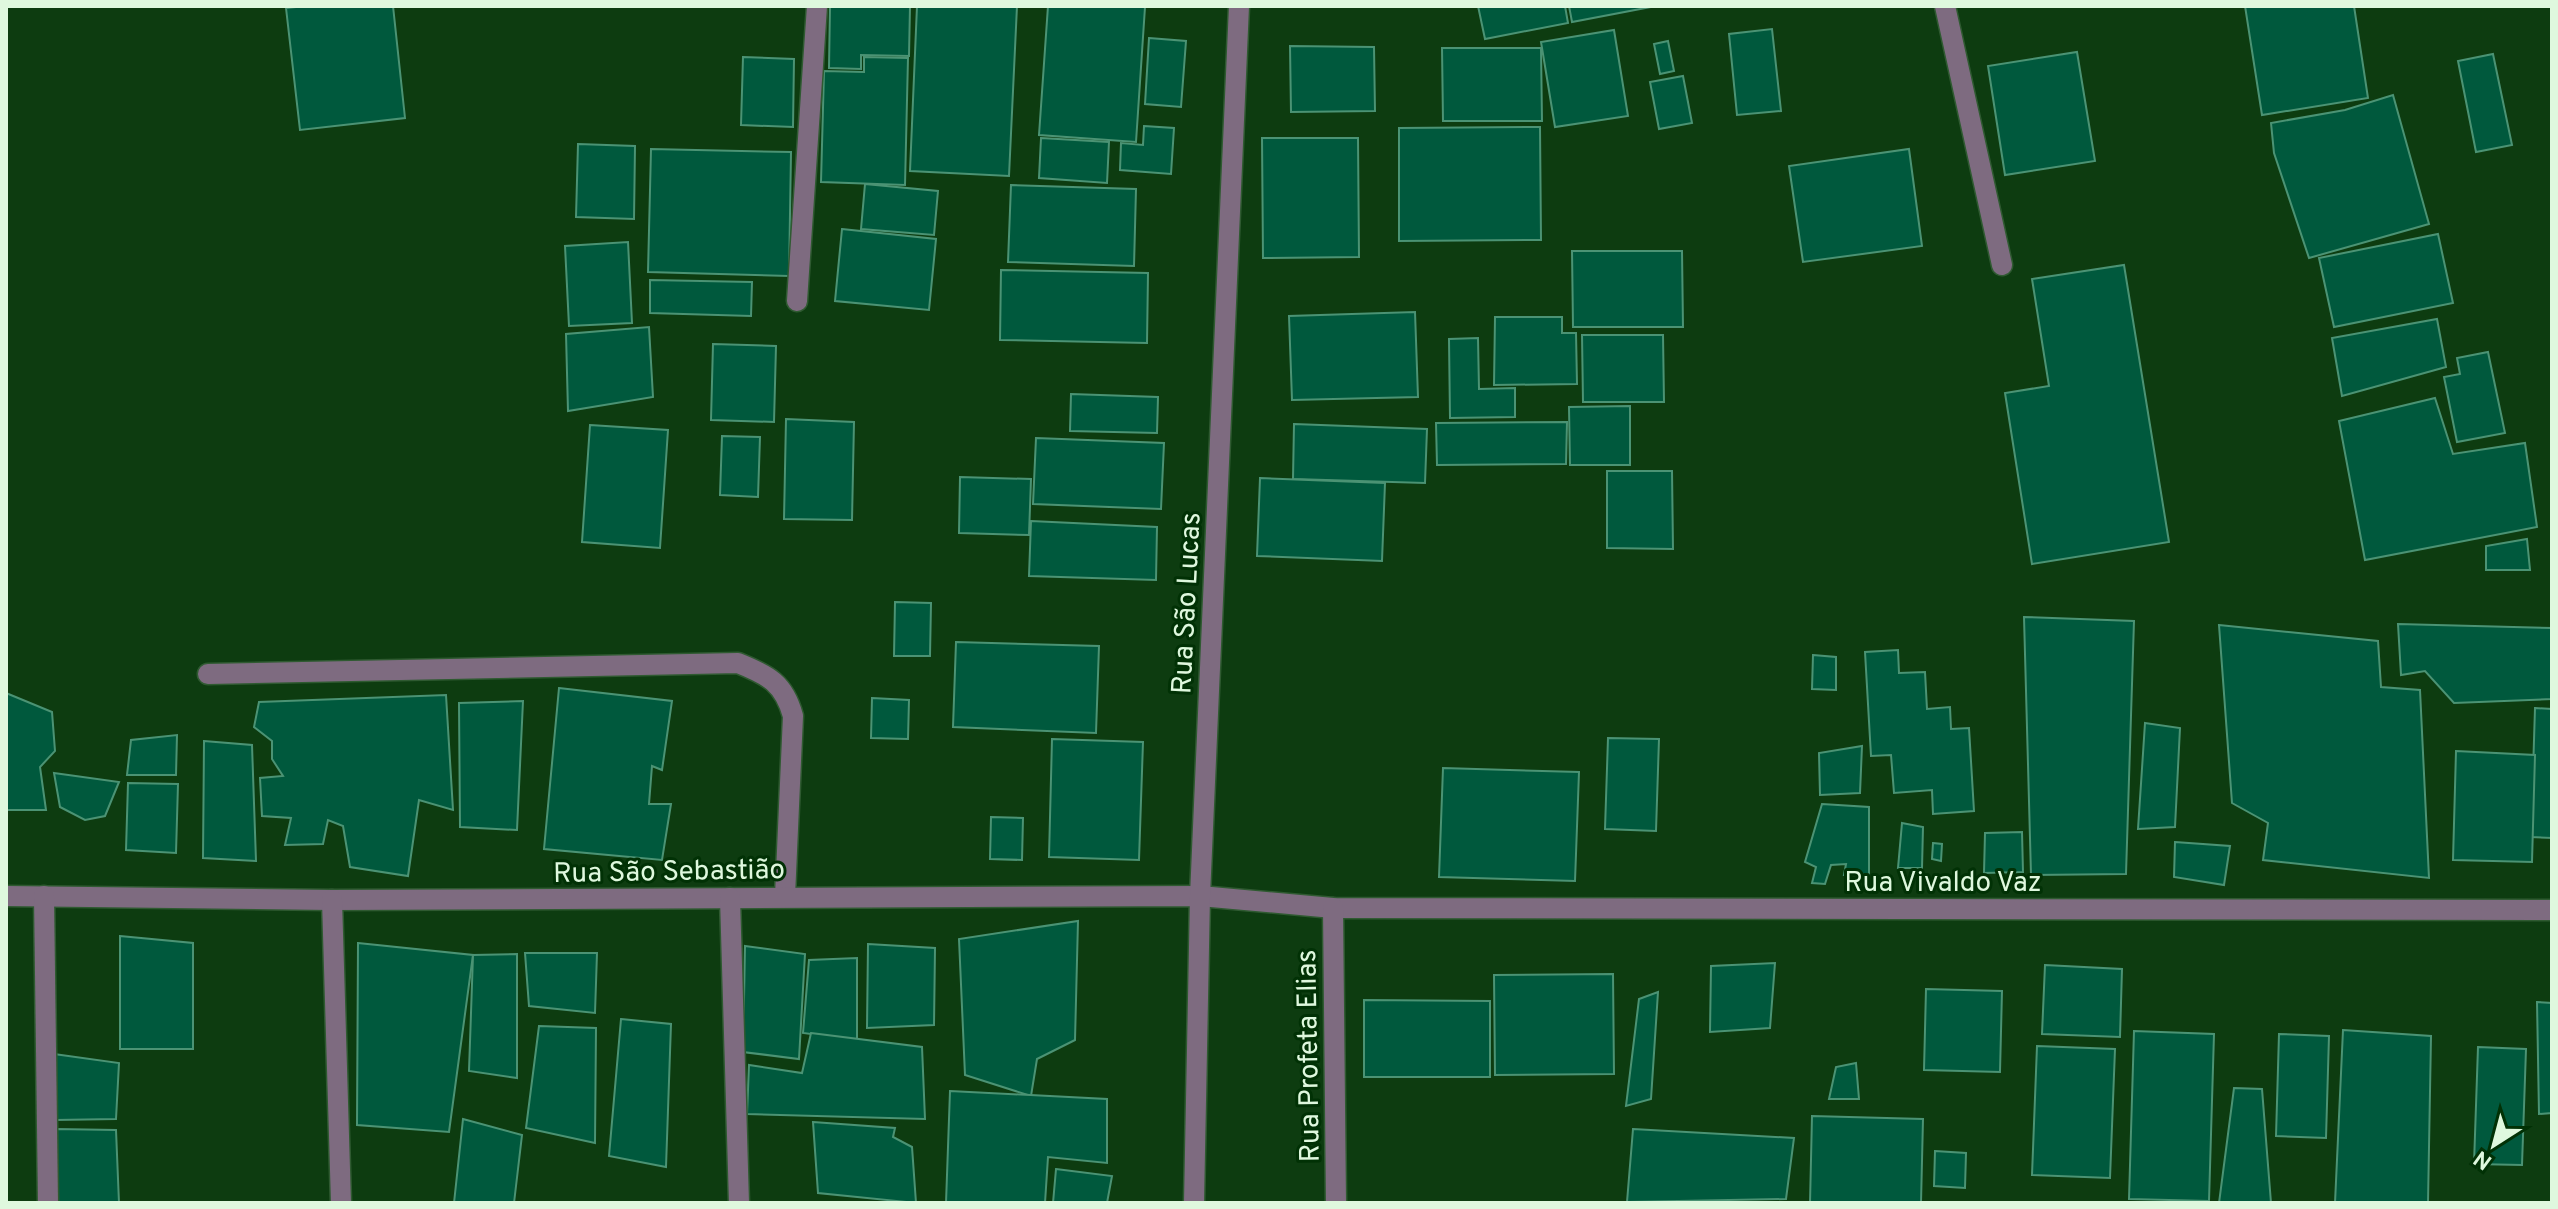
<svg xmlns="http://www.w3.org/2000/svg" width="2558" height="1209" viewBox="0 0 2558 1209" font-family="Overpass,sans-serif">
  <style>
    .building { fill: #00593d; stroke: #4b9374; stroke-width: 2 }
    .lines { fill: none; stroke-linecap: round; stroke-linejoin: round }
    .service-casing { stroke: #2f5a31; stroke-width: 23 }
    .minor-casing { stroke: #2f5a31; stroke-width: 23 }
    .service { stroke: #7e6b80; stroke-width: 20 }
    .minor { stroke: #7e6b80; stroke-width: 20 }
    .labels { text-anchor: middle; stroke-width: 6; stroke-linejoin: round; paint-order: stroke }
    .street-label { font-size: 28px; fill: #dff8de; stroke: #013105 }
  </style>
  <rect width="100%" height="100%" fill="#0d3c10"/>
  <!-- building -->
  <g class="building">
    <path d="M306,6H393L405,118L300,130L286,8Z"/>
    <path d="M830,6H910L909,56L861,55V69L829,68Z"/>
    <path d="M917,6H1017L1009,176L910,171Z"/>
    <path d="M1048,6L1145,7L1136,142L1039,135Z"/>
    <path d="M1478,6H1565L1568,23L1485,39Z"/>
    <path d="M1569,6H1656L1572,22Z"/>
    <path d="M2245,6H2354L2368,98L2262,115Z"/>
    <path d="M1772,29L1781,111L1737,115L1729,34Z"/>
    <path d="M1614,30L1628,116L1555,127L1541,42Z"/>
    <path d="M1149,38L1186,41L1181,107L1145,104Z"/>
    <path d="M1668,41L1674,71L1660,74L1654,44Z"/>
    <path d="M1290,46L1374,47L1375,111L1291,112Z"/>
    <path d="M1442,48H1541L1542,121H1443Z"/>
    <path d="M2077,52L2095,161L2005,175L1988,66Z"/>
    <path d="M2493,54L2512,145L2476,152L2458,61Z"/>
    <path d="M743,57L794,59L793,127L741,125Z"/>
    <path d="M864,57L908,58L905,185L821,182L824,71L864,72Z"/>
    <path d="M1683,76L1692,123L1659,129L1650,82Z"/>
    <path d="M2393,95L2429,224L2309,258L2274,153L2271,123L2345,110Z"/>
    <path d="M1144,126L1174,128L1171,174L1120,170L1121,143L1143,145Z"/>
    <path d="M1540,127L1541,240L1399,241V128Z"/>
    <path d="M1041,138L1109,142L1107,183L1039,178Z"/>
    <path d="M1262,138H1358L1359,257L1263,258Z"/>
    <path d="M578,144L635,146L634,219L576,217Z"/>
    <path d="M651,149L791,152L789,276L648,272Z"/>
    <path d="M1909,149L1922,246L1803,262L1789,166Z"/>
    <path d="M865,184L938,191L934,235L861,229Z"/>
    <path d="M1011,185L1136,189L1134,266L1008,262Z"/>
    <path d="M842,229L936,239L929,310L835,301Z"/>
    <path d="M2438,234L2453,303L2334,327L2319,258Z"/>
    <path d="M628,242L632,323L569,326L565,246Z"/>
    <path d="M1572,251H1682L1683,327H1573Z"/>
    <path d="M2124,265L2169,542L2032,564L2005,393L2049,386L2032,279Z"/>
    <path d="M1001,270L1148,273L1147,343L1000,340Z"/>
    <path d="M650,280L752,282L751,316L650,313Z"/>
    <path d="M1415,312L1418,397L1292,400L1289,316Z"/>
    <path d="M1495,317H1562V333H1576L1577,384L1494,385Z"/>
    <path d="M2437,319L2446,367L2342,396L2332,338Z"/>
    <path d="M649,327L653,397L568,411L566,334Z"/>
    <path d="M1582,335H1663L1664,402H1583Z"/>
    <path d="M1478,338L1479,389L1515,388V417L1450,418L1449,339Z"/>
    <path d="M713,344L776,346L774,422L711,420Z"/>
    <path d="M2488,352L2505,433L2457,442L2444,377L2460,374L2457,358Z"/>
    <path d="M1071,394L1158,397L1157,433L1070,431Z"/>
    <path d="M2435,398L2453,454L2525,443L2537,527L2365,560L2339,421Z"/>
    <path d="M1630,406V465H1570L1569,407Z"/>
    <path d="M786,419L854,422L852,520L784,519Z"/>
    <path d="M1567,422L1566,464L1437,465L1436,423Z"/>
    <path d="M1294,424L1427,429L1425,483L1293,479Z"/>
    <path d="M590,425L668,430L660,548L582,542Z"/>
    <path d="M722,436L760,437L758,497L720,495Z"/>
    <path d="M1036,438L1164,443L1161,509L1033,504Z"/>
    <path d="M1607,471H1672L1673,549L1607,548Z"/>
    <path d="M960,477L1031,479L1029,535L959,533Z"/>
    <path d="M1260,478L1385,483L1382,561L1257,556Z"/>
    <path d="M1031,521L1157,527L1156,580L1029,576Z"/>
    <path d="M2527,539L2530,570H2486V546Z"/>
    <path d="M895,602L931,603L930,656H894Z"/>
    <path d="M2024,617L2134,621L2126,874L2031,875Z"/>
    <path d="M2398,624L2552,628V699L2454,703L2425,671L2401,675Z"/>
    <path d="M2219,625L2378,641L2381,687L2420,690L2429,878L2263,860L2268,823L2232,803Z"/>
    <path d="M956,642L1099,646L1096,733L953,727Z"/>
    <path d="M1898,650L1899,673L1925,672L1927,709L1950,707L1951,729L1969,728L1974,811L1933,814L1932,790L1894,793L1891,755L1871,756L1865,652Z"/>
    <path d="M1813,655L1836,657V690L1812,689Z"/>
    <path d="M559,688L672,701L662,770L652,766L649,804H671L662,860L544,849Z"/>
    <path d="M6,693L52,712L55,751L40,767L46,810H6Z"/>
    <path d="M446,695L453,810L419,800L408,876L350,867L343,826L328,820L323,844L285,845L291,818L262,816L260,778L283,776L272,759V741L254,727L259,702Z"/>
    <path d="M872,698L909,700L908,739L871,738Z"/>
    <path d="M523,701L517,830L460,827L459,703Z"/>
    <path d="M2535,708L2552,709V838L2531,837Z"/>
    <path d="M2145,723L2180,728L2175,827L2138,829Z"/>
    <path d="M177,735L176,775H127L131,740Z"/>
    <path d="M1608,738L1659,739L1656,831L1605,829Z"/>
    <path d="M1052,739L1143,742L1139,860L1049,857Z"/>
    <path d="M204,741L252,745L256,861L203,858Z"/>
    <path d="M1862,746L1860,793L1820,795L1819,753Z"/>
    <path d="M2456,751L2535,755L2532,862L2453,860Z"/>
    <path d="M1443,768L1579,772L1575,881L1439,877Z"/>
    <path d="M54,773L119,782L105,816L85,820L60,807Z"/>
    <path d="M128,783L178,784L176,853L126,850Z"/>
    <path d="M1822,804L1869,807V874L1844,875L1846,864L1831,865L1825,884L1812,883L1816,867L1805,862Z"/>
    <path d="M991,817L1023,818L1022,860L990,859Z"/>
    <path d="M1902,823L1923,827L1922,868H1898Z"/>
    <path d="M2022,832L2023,872L1984,873L1985,833Z"/>
    <path d="M2175,842L2230,846L2224,885L2174,877Z"/>
    <path d="M1933,843L1942,844L1941,861L1932,859Z"/>
    <path d="M1078,921L1075,1040L1037,1059L1031,1096L965,1075L959,939Z"/>
    <path d="M120,936L193,943V1049H120Z"/>
    <path d="M358,943L473,955L449,1132L357,1125Z"/>
    <path d="M868,944L935,948L934,1025L867,1028Z"/>
    <path d="M745,946L805,954L799,1059L743,1052Z"/>
    <path d="M525,953H597L595,1013L529,1006Z"/>
    <path d="M517,954V1078L469,1071L473,955Z"/>
    <path d="M857,958V1040L803,1033L809,960Z"/>
    <path d="M1775,963L1770,1028L1710,1032L1711,966Z"/>
    <path d="M2045,965L2122,969L2120,1037L2042,1034Z"/>
    <path d="M1613,974L1614,1074L1495,1075L1494,975Z"/>
    <path d="M1926,989L2002,991L2000,1072L1924,1070Z"/>
    <path d="M1658,992L1651,1099L1626,1106L1639,999Z"/>
    <path d="M1364,1000L1490,1001V1077H1364Z"/>
    <path d="M2537,1002L2552,1003V1113L2539,1114Z"/>
    <path d="M621,1019L671,1024L666,1167L609,1156Z"/>
    <path d="M539,1026L596,1028L595,1143L526,1128Z"/>
    <path d="M2343,1030L2431,1036L2428,1203H2335Z"/>
    <path d="M2134,1031L2214,1034L2209,1201L2129,1199Z"/>
    <path d="M811,1033L922,1047L925,1119L747,1114L749,1065L802,1073Z"/>
    <path d="M2279,1034L2329,1036L2326,1138L2276,1136Z"/>
    <path d="M2037,1046L2115,1049L2110,1178L2032,1175Z"/>
    <path d="M2478,1047L2526,1049L2522,1165L2474,1164Z"/>
    <path d="M54,1054L119,1063L116,1119L55,1120Z"/>
    <path d="M1856,1063L1859,1099H1829L1836,1067Z"/>
    <path d="M2234,1088L2262,1089L2271,1203H2219Z"/>
    <path d="M950,1091L1107,1099V1163L1048,1157L1045,1203H946Z"/>
    <path d="M1812,1116L1923,1119L1921,1203H1810Z"/>
    <path d="M463,1119L522,1135L514,1203H454Z"/>
    <path d="M813,1122L895,1128L893,1137L912,1147L916,1203L818,1193Z"/>
    <path d="M56,1129L116,1130L119,1203H50Z"/>
    <path d="M1633,1129L1794,1138L1786,1199L1627,1202Z"/>
    <path d="M1935,1151L1966,1153L1965,1188L1934,1186Z"/>
    <path d="M1056,1169L1112,1176L1107,1203H1053Z"/>
  </g>
  <g class="lines">
    <!-- service casing -->
    <g class="service-casing">
      <g id="service">
        <path d="M797,301L817,6"/>
        <path d="M208,674L738,663C768,675 784,683 793,716L785,896"/>
      </g>
    </g>
    <!-- minor casing -->
    <g class="minor-casing">
      <g id="minor">
        <path d="M1945,6L2002,265"/>
        <path d="M6,896L332,900L1200,896L1333,908L2552,910"/>
        <path d="M44,896L48,1203"/>
        <path d="M730,898L739,1203"/>
        <path d="M332,900L341,1203"/>
        <path d="M1333,908L1336,1203"/>
        <path d="M1194,1203L1200,896L1239,6"/>
      </g>
    </g>
    <!-- service -->
    <use href="#service" class="service"/>
    <!-- minor -->
    <use href="#minor" class="minor"/>
  </g>
  <g class="labels">
    <!-- street labels -->
    <g class="street-label">
      <text transform="translate(1185 603) rotate(-87)" y="10">Rua São Lucas</text>
      <text transform="translate(669 870) rotate(-1)" y="10">Rua São Sebastião</text>
      <text x="1943" y="891">Rua Vivaldo Vaz</text>
      <text transform="translate(1307 1056) rotate(-91)" y="10">Rua Profeta Elias</text>
    </g>
  </g>
  <!-- border -->
  <rect width="2558" height="1209" fill="none" stroke="#dff8de" stroke-width="16"/>
  <!-- north arrow -->
  <g transform="translate(2494 1145) rotate(216)" stroke="#013105" stroke-width="6" paint-order="stroke">
  <path d="M0-6L14 30L0 20L-14 30Z" fill="#dff8de"/>
  <text y="-12" font-size="22" font-weight="bold" text-anchor="middle" fill="#dff8de">N</text>
  </g>
</svg>
